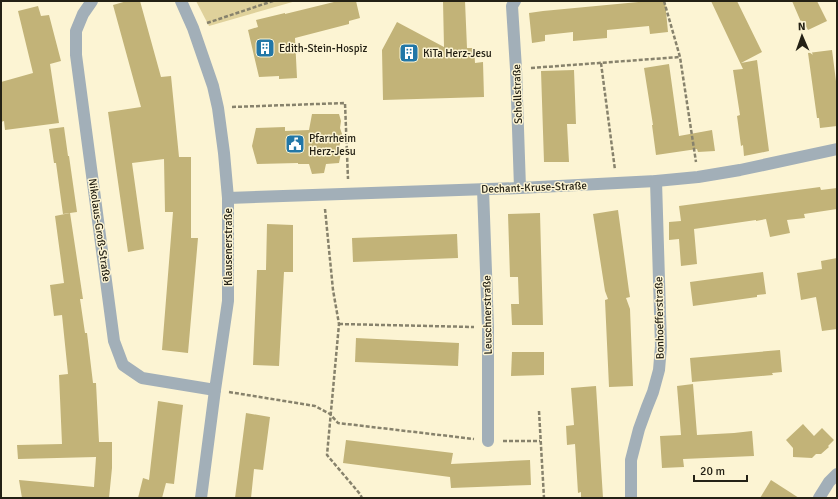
<svg xmlns="http://www.w3.org/2000/svg" width="838" height="499" viewBox="0 0 838 499" font-family="Signika,sans-serif">
  <style>
    .green { fill: #dfd19b }
    .building { fill: #c2b378 }
    .lines { fill: none; stroke-linecap: round; stroke-linejoin: round }
    .path { stroke: #87826c; stroke-width: 2.5; stroke-dasharray: 4 2; stroke-linecap: butt }
    .minor { stroke: #a2afb8; stroke-width: 12 }
    .labels { text-anchor: middle; stroke-width: 3; stroke-linejoin: round; paint-order: stroke }
    .poi-label { font-size: 11px; fill: #242115; stroke: #fcf4d3; text-anchor: start }
    .street-label { font-size: 11px; fill: #242115; stroke: #fcf4d3 }
  </style>
  <rect width="100%" height="100%" fill="#fcf4d3"/>
  <!-- green -->
  <path class="green" d="M196,1H296L209,26Z"/>
  <!-- building -->
  <g class="building">
    <path d="M127,1H140L161,77L171,76L179,157H191V238H198L188,353L162,350L173,212H165L164,159L132,163L144,249L128,252L108,112L141,107L113,5Z"/>
    <path d="M338,1H356L360,18L349,21V24L295,38L297,78L279,79V76L259,77L248,30L258,27L256,20L285,13V14Z"/>
    <path d="M443,1H465L467,48H474L475,63L483,62L484,97L383,100L382,50L397,22L444,47Z"/>
    <path d="M649,1H665L668,32L650,34L649,26L607,30V38L573,41V32L545,35V41L532,43L529,13L543,11Z"/>
    <path d="M711,1H737L762,52L741,63L757,60L769,151L744,156L743,145L741,146L737,116L740,115L733,70L743,69Z"/>
    <path d="M792,1H817L827,21L808,30L803,21L801,22Z"/>
    <path d="M38,6L41,16L49,15L61,61L50,64L59,123L5,130L4,121L1,122V82L33,73L18,11Z"/>
    <path d="M832,50L837,89V126L820,128L819,118H817L808,53Z"/>
    <path d="M669,64L679,136L712,130L715,151L698,152L697,149L656,155L652,125H653L644,68Z"/>
    <path d="M574,70L576,124H567L569,162H544L541,71Z"/>
    <path d="M312,114H339L341,121L340,128L342,134L339,148L341,153L339,163L326,164L324,173L312,174L309,164H298V163L257,164L252,146L256,128L285,127V131L309,130Z"/>
    <path d="M64,127L68,156H69L77,212L63,214L56,163H54L49,129Z"/>
    <path d="M820,187L821,190L837,188V209L804,214L805,218L787,220L790,233L770,237L766,219L756,221V220L694,229L697,264L681,266L679,239L669,240V222L681,221L679,206Z"/>
    <path d="M618,210L629,291L630,297L626,298L630,309L633,386L609,387L605,300L608,299L605,291L593,214Z"/>
    <path d="M70,213L83,299H80L85,333H87L93,383H96L99,442H112V468L109,498H22L19,480L94,487L96,457L18,459L17,445L62,444L59,375L68,374L62,315L54,316L50,285L64,283L55,216Z"/>
    <path d="M540,213L543,325H512L511,304H519L518,277H510L508,214Z"/>
    <path d="M267,224L293,225V272H284L279,366L253,365L257,270H266Z"/>
    <path d="M457,234L458,258L353,262L352,238Z"/>
    <path d="M837,258V329L822,331L816,297L801,300L797,273L822,269L821,261Z"/>
    <path d="M763,272L766,294L757,295V297L693,306L690,282Z"/>
    <path d="M356,338L459,343L458,366L355,362Z"/>
    <path d="M780,350L782,372L772,373L773,375L692,382L690,358Z"/>
    <path d="M512,352H544V375L511,376Z"/>
    <path d="M693,384L697,435L734,433L752,431L754,456L683,459L684,467L662,468L660,436L681,435L677,386Z"/>
    <path d="M596,386L603,498H581V492L578,493L575,444L567,445L566,426L574,425L571,388Z"/>
    <path d="M158,401L183,405L174,484L166,483L162,498H138L143,478L149,480Z"/>
    <path d="M246,413L270,417L263,470L254,469L251,498H235Z"/>
    <path d="M803,424L814,436L822,428L834,440L828,446L829,447L821,454H816L812,458L793,457V448L786,440Z"/>
    <path d="M346,440L453,453L451,464L530,460L531,485L451,488L450,477L343,463Z"/>
    <path d="M771,480L799,498H760Z"/>
  </g>
  <g class="lines">
    <!-- path -->
    <g class="path">
      <path d="M664,1L680,57L696,162"/>
      <path d="M207,23L273,1"/>
      <path d="M601,63L615,170"/>
      <path d="M531,68L680,57"/>
      <path d="M232,107L345,103L348,179"/>
      <path d="M325,209L333,290L339,324L327,455L360,494L362,498"/>
      <path d="M339,324L474,327"/>
      <path d="M229,392L315,406L330,414L338,423L474,439"/>
      <path d="M539,411L544,498"/>
      <path d="M503,441H540"/>
    </g>
    <!-- minor -->
    <g class="minor">
      <path d="M92,1L83,14L76,31V55L114,341L123,365L142,378L215,390"/>
      <path d="M181,1L193,28L213,86L218,108L224,153L228,198V301L215,390L201,498"/>
      <path d="M515,1L512,6L516,69L520,188"/>
      <path d="M483,189L488,327V441"/>
      <path d="M228,198L520,188L656,181L698,177L740,170L837,149"/>
      <path d="M631,498V460L639,429L647,407L653,392L659,370L661,346L656,181"/>
      <path d="M819,498L829,482L837,474"/>
    </g>
  </g>
  <!-- icons -->
  <defs>
    <g id="building-square" transform="scale(1)"><rect x="-9" y="-9" width="18" height="18" rx="4" fill="#2277a7" stroke="#fcf4d3"/><path d="M-4-6H4V6H1V3H-1V6H-4ZM-2.5-4.3h1.7v1.8h-1.7ZM.8-4.3h1.7v1.8H.8ZM-2.5-1h1.7V.8h-1.7ZM.8-1h1.7V.8H.8Z" fill="#fff"/></g>
    <g id="civic-square" transform="scale(1)"><rect x="-9" y="-9" width="18" height="18" rx="4" fill="#2277a7" stroke="#fcf4d3"/><path d="M-.6-6.5H3V-4.5H.6V-3L4-1V1h2V6H-6V1h2V-1L-.6-3ZM-1.2 2.5V6h2.4V2.5Z" fill="#fff"/></g>
  </defs>
  <g fill-rule="evenodd">
    <use href="#building-square" x="265" y="48"/>
    <use href="#building-square" x="409" y="53"/>
    <use href="#civic-square" x="295" y="144"/>
  </g>
  <g class="labels">
    <!-- poi labels -->
    <g class="poi-label">
      <text x="279" y="52">Edith-Stein-Hospiz</text>
      <text x="423" y="57">KiTa Herz-Jesu</text>
      <text x="309" y="142">Pfarrheim<tspan x="309" dy="13">Herz-Jesu</tspan></text>
    </g>
    <!-- street labels -->
    <g class="street-label">
      <text transform="translate(517 94) rotate(-92)" y="4">Schollstraße</text>
      <text transform="translate(534 187) rotate(-2)" y="4">Dechant-Kruse-Straße</text>
      <text transform="translate(100 230) rotate(82)" y="4">Nikolaus-Groß-Straße</text>
      <text transform="translate(228 247) rotate(-90)" y="4">Klausenerstraße</text>
      <text transform="translate(487 315) rotate(-91)" y="4">Leuschnerstraße</text>
      <text transform="translate(659 318) rotate(-91)" y="4">Bonhoefferstraße</text>
    </g>
  </g>
  <!-- border -->
  <rect width="838" height="499" fill="none" stroke="#242115" stroke-width="4"/>
  <!-- north arrow -->
  <g transform="translate(802 36) rotate(358)" stroke="#fcf4d3" stroke-width="3" paint-order="stroke">
  <path d="M0-3L7 15L0 10L-7 15Z" fill="#242115"/>
  <text y="-6" font-size="11" font-weight="bold" text-anchor="middle" fill="#242115">N</text>
  </g>
  <!-- scale -->
  <path d="M694 475v6h53v-6" fill="none" stroke="#242115" stroke-width="2"/>
  <text x="700" y="475" font-size="12" fill="#242115" stroke="#fcf4d3" stroke-width="3" paint-order="stroke">20 m</text>
</svg>
